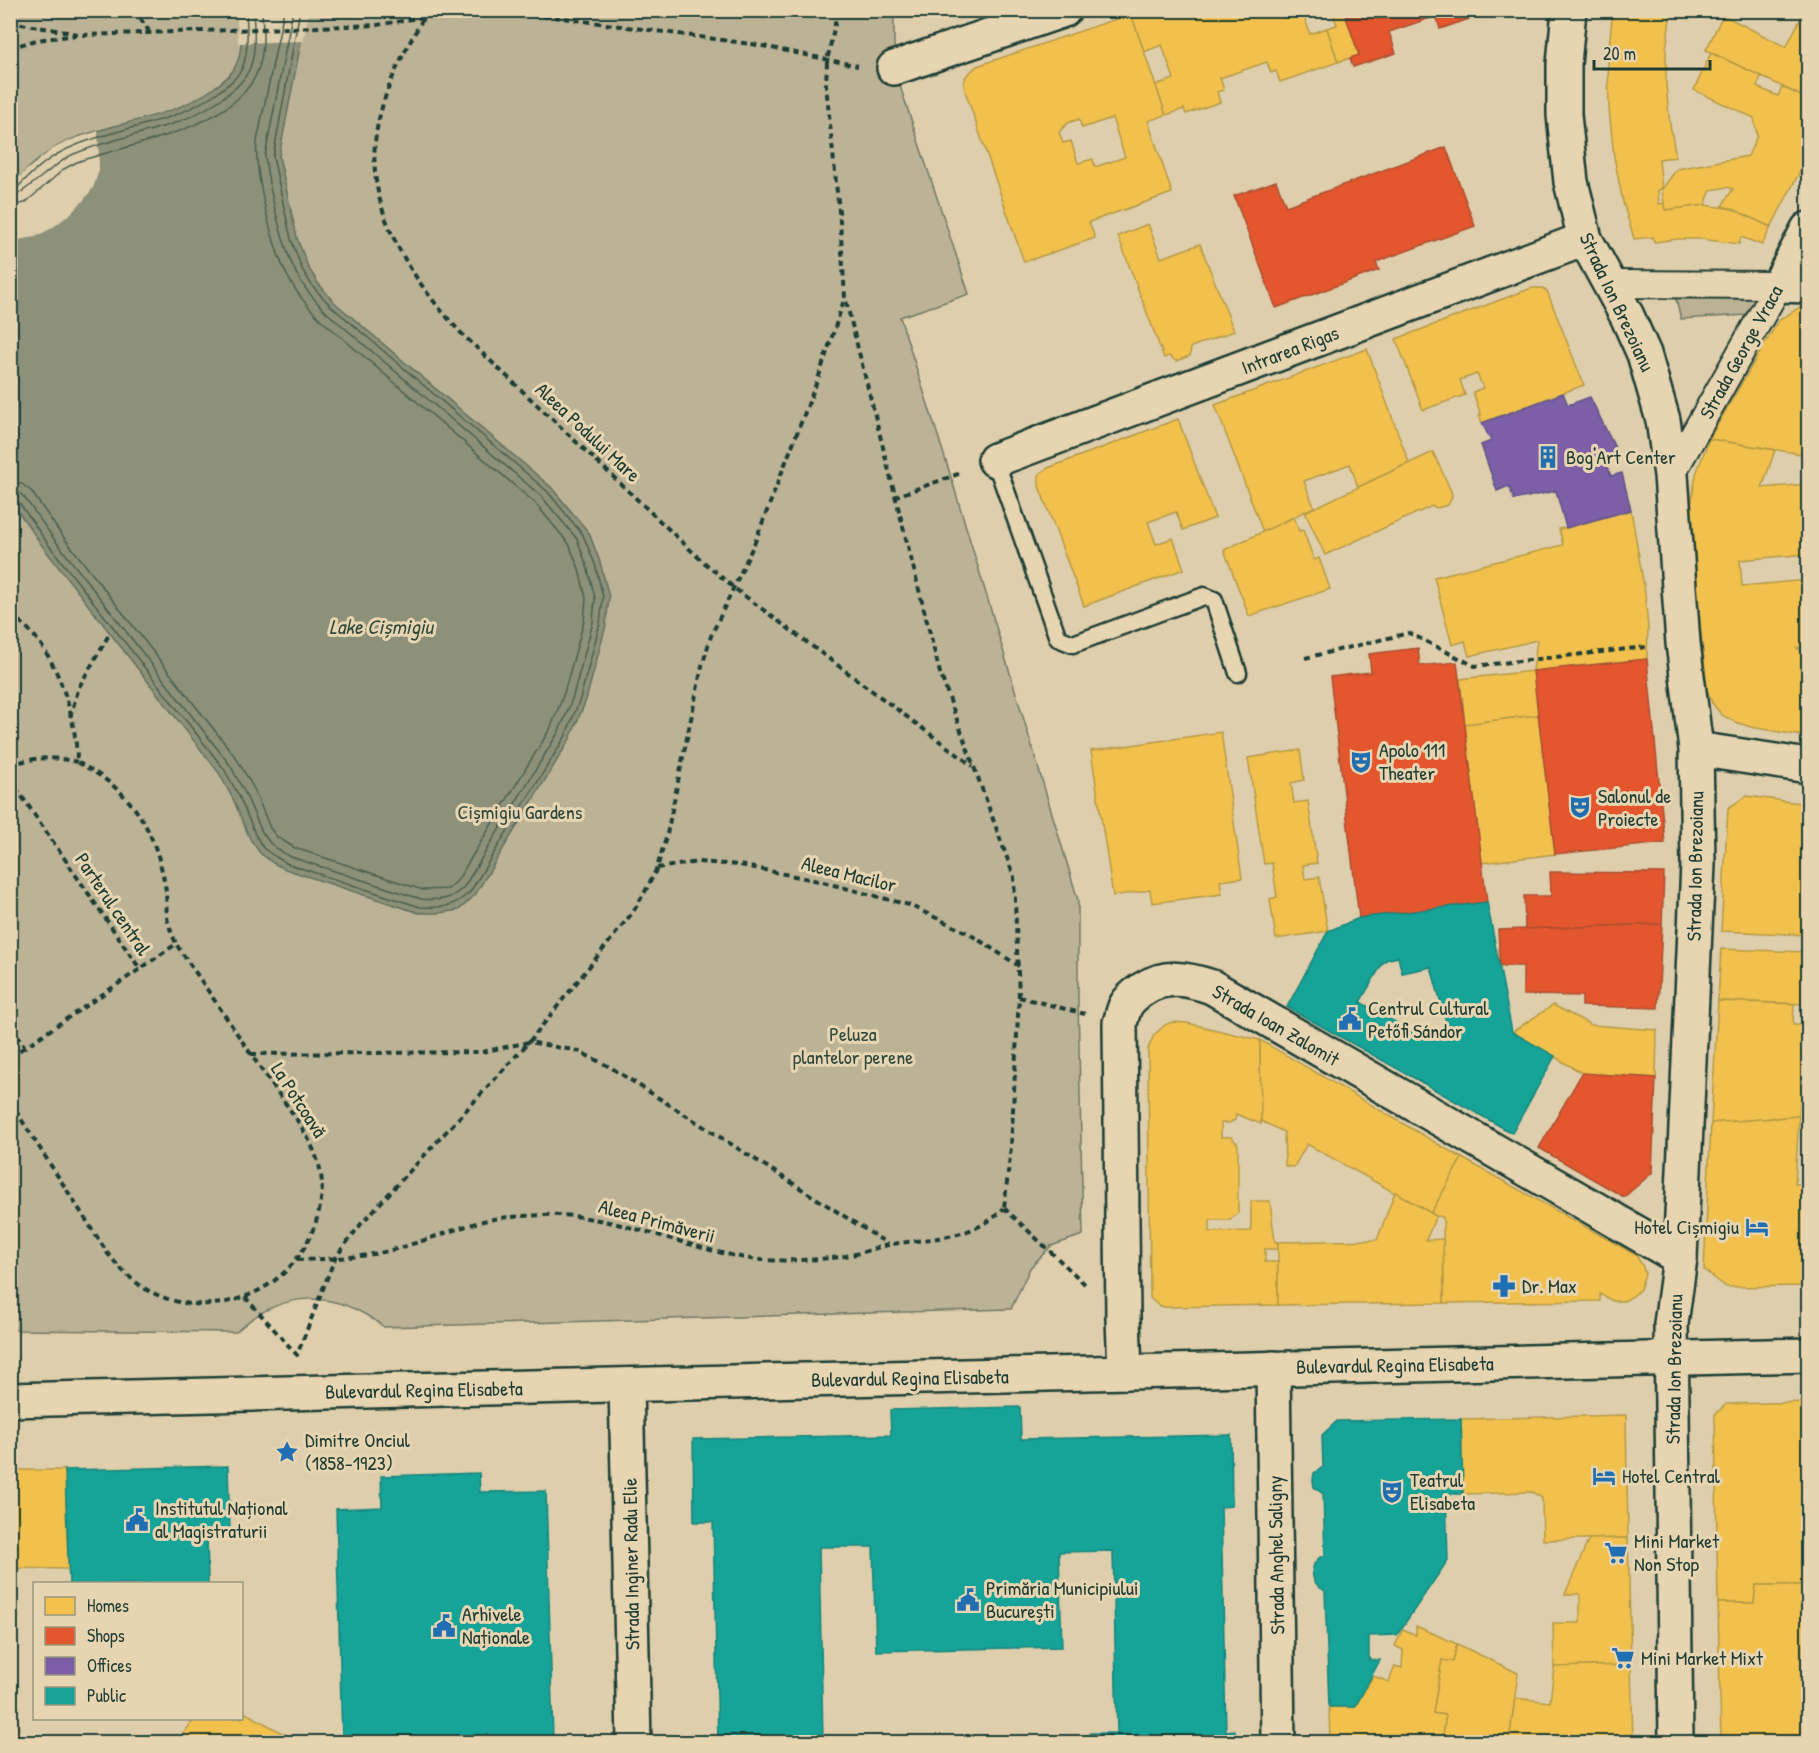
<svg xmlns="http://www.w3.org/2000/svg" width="1819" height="1753" viewBox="0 0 1819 1753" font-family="'Patrick Hand',sans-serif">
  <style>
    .green { fill: #bcb396; stroke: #6e7865; stroke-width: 1.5 }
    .water { fill: #8d917a; stroke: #616f5e; stroke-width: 1.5 }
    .pier { fill: #dfceac }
    .homes { fill: #f2c14e; stroke: #b39946; stroke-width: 1.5; fill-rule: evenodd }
    .shops { fill: #e4572e; stroke: #a94f30; stroke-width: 1.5 }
    .offices { fill: #7b5ea7; stroke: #5f5484; stroke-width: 1.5 }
    .public { fill: #17a398; stroke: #19847a; stroke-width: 1.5; fill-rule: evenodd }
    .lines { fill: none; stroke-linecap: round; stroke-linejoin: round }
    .shore { stroke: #4b5f50; stroke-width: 1.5 }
    .service-casing { stroke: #1f3d34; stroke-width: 21 }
    .pedestrian-casing { stroke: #1f3d34; stroke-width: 30 }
    .minor-casing { stroke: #1f3d34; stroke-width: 38 }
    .primary-casing { stroke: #1f3d34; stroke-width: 38 }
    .path { stroke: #1f3d34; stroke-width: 4; stroke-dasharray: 6 4.5; stroke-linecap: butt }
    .service { stroke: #e7d4b1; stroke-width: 16 }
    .pedestrian { stroke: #e7d4b1; stroke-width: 26 }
    .minor { stroke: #e7d4b1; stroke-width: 33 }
    .primary { stroke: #e7d4b1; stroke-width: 33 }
    .labels { text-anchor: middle; stroke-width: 6; stroke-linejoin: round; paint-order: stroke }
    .street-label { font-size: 20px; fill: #1f3d34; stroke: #e7d4b1 }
    .poi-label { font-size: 20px; fill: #1f3d34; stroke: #e7d4b1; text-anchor: start }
    .park-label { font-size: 20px; fill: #2f493e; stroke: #e7d4b1 }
    .water-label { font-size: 21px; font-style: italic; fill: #304a3e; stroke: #e7d4b1 }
  </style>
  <rect width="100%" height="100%" fill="#dfceac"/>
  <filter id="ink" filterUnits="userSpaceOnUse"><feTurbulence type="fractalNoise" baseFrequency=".0167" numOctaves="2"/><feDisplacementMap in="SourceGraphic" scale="12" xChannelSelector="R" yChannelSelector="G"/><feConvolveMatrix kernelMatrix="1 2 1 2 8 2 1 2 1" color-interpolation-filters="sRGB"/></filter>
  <g filter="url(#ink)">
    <!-- green -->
    <g class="green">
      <path d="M11,11H894V68L969,294L900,317L951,477L1078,900V1000L1083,1235L1051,1246L1030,1268L1011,1309L384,1327C334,1289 282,1289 236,1332L11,1330Z"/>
      <path d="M1672,284L1779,285L1763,314L1681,319Z"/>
    </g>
    <!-- water -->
    <path class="water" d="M240,11H307L279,156L297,238L308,267L318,283L334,302L551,487L589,533L600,562L609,597L606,625L586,700L570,739L475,895L459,910L439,913H419L285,869L273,863L260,853L250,839L233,799L219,773L43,547L11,501L10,186C27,169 46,151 68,141C118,120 167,121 214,88C223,81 232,75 236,65C244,49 240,28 240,11Z"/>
    <!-- pier -->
    <g class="pier">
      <path d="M309,12L303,41L238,43L237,14Z"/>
      <path d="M98,131L99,170L93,188L83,201L69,215L52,228L35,237L11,241V186L23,173L51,150L68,141Z"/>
    </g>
    <!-- homes -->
    <g class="homes">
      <path d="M1141,10H1302L1310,34L1327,28L1338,62L1280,82L1276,71L1271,73L1267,62L1220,78L1224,90L1217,92L1220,102L1186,114L1184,109L1166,115L1155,85L1174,79L1162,45L1144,52L1131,14Z"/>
      <path d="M1332,10H1363L1346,17L1359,55L1338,62L1327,28L1337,25Z"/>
      <path d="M1613,10H1671L1666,50V84L1670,125L1676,157L1659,159L1662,189L1658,190L1659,204L1664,203L1665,210L1705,205L1733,209L1771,227L1762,245L1741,237L1739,244L1700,239H1678L1654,242L1653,237L1634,239L1623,202L1614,157L1609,109L1608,56Z"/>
      <path d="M1805,10H1808V99L1706,50L1723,15L1786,47Z"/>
      <path d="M1131,14L1166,115L1148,121L1172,193L1089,222L1095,238L1024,262L965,91L964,83L966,76L977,66ZM1112,118L1125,157L1095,167L1093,159L1078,163L1071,141L1063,143L1059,132L1068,123L1079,119L1082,128Z"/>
      <path d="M1711,53L1761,76L1757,87L1778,96L1782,87L1808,99V156L1771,227L1733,209L1722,206L1733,189L1727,187L1711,190L1705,205L1665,210L1662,189L1677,169L1748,156L1757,136L1754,118L1694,90Z"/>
      <path d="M1148,224L1161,258L1200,244L1234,331L1191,347L1190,356L1176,361L1169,356L1164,358L1118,236Z"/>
      <path d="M1532,288H1542L1547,291L1584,385L1482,423L1479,415H1481L1473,392L1483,388L1477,374L1460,380L1465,395L1423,410L1396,339Z"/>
      <path d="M1803,305H1808V455L1709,439L1778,321Z"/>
      <path d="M1367,349L1409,463L1358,487L1350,464L1304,481L1314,507L1263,532L1215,405Z"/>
      <path d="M1178,419L1215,518L1183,530L1176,512L1148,522L1156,544L1173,538L1184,569L1084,606L1039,486V474L1048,468Z"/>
      <path d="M1709,439L1775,450L1762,488L1808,484V554L1740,560L1742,586L1808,580V646L1797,648L1808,656V737L1751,727L1735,722L1722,715L1712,703L1707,689L1691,540L1690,512L1696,474Z"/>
      <path d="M1433,452L1451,491L1452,497L1448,505L1437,508L1432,506L1325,555L1305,512Z"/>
      <path d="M1631,510L1645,593L1648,628L1647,659L1533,671L1537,640L1469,656L1465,641L1452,645L1434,577L1563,545L1559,529Z"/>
      <path d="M1294,517L1299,531L1303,530L1314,560L1319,558L1330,589L1249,616L1224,550Z"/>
      <path d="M1533,671L1538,715L1465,724L1460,679Z"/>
      <path d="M1538,715L1555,854L1482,863L1465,724Z"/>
      <path d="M1221,732L1242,878L1220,881L1222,894L1152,903L1150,890L1113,896L1091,751Z"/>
      <path d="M1300,750L1304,780L1291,783L1294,803L1308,801L1317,863L1303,865L1305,879L1319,877L1328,931L1276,939L1270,899L1277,897L1272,863L1264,864L1248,758Z"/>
      <path d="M1747,796L1808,804V935L1721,931L1728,808Z"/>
      <path d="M1721,949L1808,952V1004L1718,1001Z"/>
      <path d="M1718,1001L1794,1004L1793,1025H1808V1101H1800L1799,1116L1711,1123Z"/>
      <path d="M1553,1005L1591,1025L1657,1030L1656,1078L1582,1073L1512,1032Z"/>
      <path d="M1172,1022L1187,1023L1260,1040L1261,1124L1236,1114L1235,1120L1229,1123H1221V1137H1231L1238,1144V1213L1230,1220H1210V1232L1251,1231V1201H1270L1275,1242H1278V1249H1265V1262H1278V1305L1164,1307L1158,1305L1150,1298L1148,1049L1154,1035L1165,1025Z"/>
      <path d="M1260,1040L1462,1158L1431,1213L1307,1144L1294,1167L1285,1166L1284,1132L1261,1121Z"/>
      <path d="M1799,1116L1795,1184H1808V1286L1726,1287L1704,1270L1711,1123Z"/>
      <path d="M1462,1158L1636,1255L1643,1267L1645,1274L1640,1289L1633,1296L1624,1301H1613L1600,1294V1301L1444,1303L1443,1217L1436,1216L1431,1213Z"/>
      <path d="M1395,1192L1436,1216L1426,1240L1443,1239L1444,1303L1278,1305V1242L1377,1240Z"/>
      <path d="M1808,1402V1585H1756L1754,1603H1718L1715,1415L1726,1404Z"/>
      <path d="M1626,1415L1628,1538L1543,1540L1542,1498L1532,1492L1463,1494L1461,1419Z"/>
      <path d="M10,1470H65L68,1569L10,1568Z"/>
      <path d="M1628,1538L1631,1665L1554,1667L1553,1623H1580V1594H1565L1589,1539Z"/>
      <path d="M1756,1585H1808V1742H1721L1718,1603H1754Z"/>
      <path d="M1416,1626L1457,1644L1453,1662L1442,1660L1433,1713L1446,1715L1442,1742H1330L1329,1707H1355L1373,1676L1389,1682L1395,1666L1402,1668L1403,1650L1395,1646L1403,1629L1416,1635Z"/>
      <path d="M1457,1644L1518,1673L1509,1742H1442L1446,1715L1433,1713L1442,1660L1453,1662Z"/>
      <path d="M1631,1665L1633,1742H1509L1515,1698L1550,1702L1554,1667Z"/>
      <path d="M10,1697L19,1729L10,1731Z"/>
      <path d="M242,1711L286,1735L281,1742H180L178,1741L195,1718H242Z"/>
    </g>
    <!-- shops -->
    <g class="shops">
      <path d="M1363,10H1495L1440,29L1436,16L1389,32L1396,53L1353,67L1350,58L1359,55L1346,17Z"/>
      <path d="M1446,147L1475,226L1376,262L1379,270L1276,308L1234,196L1276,181L1286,206Z"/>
      <path d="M1418,648L1420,666L1457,662L1487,902L1359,918L1330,677L1371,672L1369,654Z"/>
      <path d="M1647,659L1665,843L1555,854L1533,671Z"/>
      <path d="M1550,872L1664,873L1662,924L1525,929L1524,896H1551Z"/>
      <path d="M1662,924L1658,1008L1582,1006V996L1523,995V966H1500L1498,930Z"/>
      <path d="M1582,1073L1656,1078L1652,1173L1624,1197L1539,1148Z"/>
    </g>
    <!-- offices -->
    <path class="offices" d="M1563,393L1568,405L1590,397L1618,454L1605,460L1611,476L1622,473L1631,510L1566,528L1556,491L1514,500L1509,486L1497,491L1481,445L1491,441L1482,423Z"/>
    <!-- public -->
    <g class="public">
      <path d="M1487,902L1512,1032L1555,1056L1512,1133L1287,1007L1328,931L1359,918ZM1398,957L1402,973L1431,967L1449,1033L1423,1038L1360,1002L1382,964L1386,960Z"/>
      <path d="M1020,1407L1021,1439L1231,1435L1232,1506L1221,1507L1226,1731L1235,1730V1742H1091L1090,1733H1117L1113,1551L1059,1552L1062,1647L876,1651L873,1547H819L823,1742H718L713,1522H694L693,1439L891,1435L890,1410Z"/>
      <path d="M1461,1419L1463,1494H1446L1448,1560L1397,1635L1369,1636V1660H1380L1355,1707H1329L1325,1591L1319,1587L1314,1581L1312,1572L1314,1564L1319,1558L1325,1556L1323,1494L1314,1487L1313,1480L1314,1473L1323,1467L1322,1435L1337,1421Z"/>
      <path d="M228,1466L230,1531H207L208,1584H69L65,1470Z"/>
      <path d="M479,1473L480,1492L546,1491L553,1742H342L336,1509L382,1507L381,1476Z"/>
    </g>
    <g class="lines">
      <!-- shore -->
      <g class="shore">
        <path d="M10,190L17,188C32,172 51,155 72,147C122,125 171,126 218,92C228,85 238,78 243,66C249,49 247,28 246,10"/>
        <path d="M10,197C23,196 56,161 74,154C125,132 174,133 221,99C232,91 243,83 249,70C257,52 254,30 253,10"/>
        <path d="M10,206L25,203L64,169L77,162C129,144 237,128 258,70C265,51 263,30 262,10"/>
        <path d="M10,482L22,484L31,491L61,534L237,759L254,789L270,828L277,837L295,848L423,890L448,889L457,881L550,729L557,712L564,693L584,621L586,598L579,569L569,544L535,503L320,319C308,307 297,294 289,279C273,251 254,172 257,141L284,10"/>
        <path d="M10,491L18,492L24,497L54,539L230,765L245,793L262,832L270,843L280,851L291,857L421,899C442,900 449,901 464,887L558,733L566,715L573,696L593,622L595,598L587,566L577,539L541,496L326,312C315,300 304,289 297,275C283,248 268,186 265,156L293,10"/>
        <path d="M10,499L18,501L48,544L224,769L239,796L256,836L264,849L276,857L288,864L420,907C444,908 452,908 470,892L565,737L580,699L600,623L603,597L595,564L583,535L547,491L331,306L313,287L302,269L291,239L273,157L300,10"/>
      </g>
      <!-- service casing -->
      <g class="service-casing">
        <path id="service" d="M995,460L1058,638L1073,644L1204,596L1214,600L1238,673"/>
      </g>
      <!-- pedestrian casing -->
      <g class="pedestrian-casing">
        <path id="pedestrian" d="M1609,284L1779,285L1671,475"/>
      </g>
      <!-- minor casing -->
      <g class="minor-casing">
        <g id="minor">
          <path d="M1569,10L1564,64V115L1571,182L1585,239L1627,316L1644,354L1663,420L1671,475L1683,643L1696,749L1698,864L1680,1258L1671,1324L1676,1742"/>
          <path d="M894,68L1064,10"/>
          <path d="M1808,229L1779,285L1808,286"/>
          <path d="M995,460L1585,239"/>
          <path d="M1696,749L1808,766"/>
          <path d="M1273,1368L1278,1742"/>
          <path d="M1125,1372L1123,1319L1120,1023C1122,1018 1123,1010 1126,1005C1130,998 1137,993 1143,989C1166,974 1188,979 1212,987L1680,1258"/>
          <path d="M626,1385L634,1742"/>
        </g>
      </g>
      <!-- primary casing -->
      <g class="primary-casing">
        <path id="primary" d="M10,1400L1808,1355"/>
      </g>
      <!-- path -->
      <g class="path">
        <path d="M134,10L149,31"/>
        <path d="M428,10C408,45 388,79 379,119C359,201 407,274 460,332L698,557L734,588L973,766"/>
        <path d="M549,10L555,17"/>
        <path d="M838,10L827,61L826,85L840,221L845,297L940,673L1014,877L1019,997L1011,1147L1004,1208"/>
        <path d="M10,22L84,35L377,25L424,17L479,13L555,17L758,45L858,66"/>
        <path d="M10,48L36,40L77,35"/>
        <path d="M894,497L961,473"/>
        <path d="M10,615C53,639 77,715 77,762C131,790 154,826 165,885C167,895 166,906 167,917C168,926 173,935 176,944"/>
        <path d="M1305,658L1409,633L1475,666L1646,647"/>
        <path d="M70,717L79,687L110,633"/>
        <path d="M10,765C34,757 53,756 77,762"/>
        <path d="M10,779L140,969L25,1047L10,1026"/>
        <path d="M657,868L698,862L740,865L819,881L909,905L968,933L1019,966"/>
        <path d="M1019,997L1085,1014"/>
        <path d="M251,1054L482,1052L529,1042L578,1051L610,1067L888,1244"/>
        <path d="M10,1056L25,1047"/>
        <path d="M10,1102L108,1254C118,1266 128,1277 141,1286C199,1325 283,1299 310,1236C319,1218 324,1195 321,1174C314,1136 284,1103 263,1072C234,1029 205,986 176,944L140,969"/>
        <path d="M1004,1208L1087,1286"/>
        <path d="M297,1260C328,1259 358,1258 388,1251C420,1243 451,1230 483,1221C502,1217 523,1216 542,1215C609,1212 684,1248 751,1259C772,1262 830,1260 851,1255C867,1252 882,1245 899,1243C936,1238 978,1237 1004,1208"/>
        <path d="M245,1297L297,1355L335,1258L361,1224L529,1042L633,912L646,890L657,868L667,834L702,666L711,636L755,542L819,376L845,297"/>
      </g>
      <!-- service -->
      <use href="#service" class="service"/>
      <!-- pedestrian -->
      <use href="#pedestrian" class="pedestrian"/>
      <!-- minor -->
      <use href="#minor" class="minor"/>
      <!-- primary -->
      <use href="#primary" class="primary"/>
    </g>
  </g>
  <!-- icons -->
  <defs>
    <g id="building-bare" transform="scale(1.8)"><path d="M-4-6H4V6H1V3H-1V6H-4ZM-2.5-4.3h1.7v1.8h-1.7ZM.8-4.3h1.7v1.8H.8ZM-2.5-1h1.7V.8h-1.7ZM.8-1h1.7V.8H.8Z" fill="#1f6fb2" stroke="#e7d4b1" stroke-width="2.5" paint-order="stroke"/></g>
    <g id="theatre-bare" transform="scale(1.8)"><path d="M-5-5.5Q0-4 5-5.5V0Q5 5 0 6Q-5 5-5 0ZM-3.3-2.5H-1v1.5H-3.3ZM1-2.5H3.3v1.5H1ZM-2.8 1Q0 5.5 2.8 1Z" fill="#1f6fb2" stroke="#e7d4b1" stroke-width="2.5" paint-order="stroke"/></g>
    <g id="civic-bare" transform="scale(1.8)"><path d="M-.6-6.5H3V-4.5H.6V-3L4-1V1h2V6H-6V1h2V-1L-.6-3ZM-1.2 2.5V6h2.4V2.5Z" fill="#1f6fb2" stroke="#e7d4b1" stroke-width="2.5" paint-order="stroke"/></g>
    <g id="hotel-bare" transform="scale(1.8)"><path d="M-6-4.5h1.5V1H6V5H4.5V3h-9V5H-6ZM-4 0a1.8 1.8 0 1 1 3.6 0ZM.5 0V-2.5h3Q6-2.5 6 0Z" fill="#1f6fb2" stroke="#e7d4b1" stroke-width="2.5" paint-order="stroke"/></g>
    <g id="pharmacy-bare" transform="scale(1.8)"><path d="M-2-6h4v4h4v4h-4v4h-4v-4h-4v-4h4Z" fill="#1f6fb2" stroke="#e7d4b1" stroke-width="2.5" paint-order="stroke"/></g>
    <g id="sight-bare" transform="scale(1.8)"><path d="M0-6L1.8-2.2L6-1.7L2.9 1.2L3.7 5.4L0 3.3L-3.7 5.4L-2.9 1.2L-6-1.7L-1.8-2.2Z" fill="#1f6fb2" stroke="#e7d4b1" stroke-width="2.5" paint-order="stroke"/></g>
    <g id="supermarket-bare" transform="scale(1.8)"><path d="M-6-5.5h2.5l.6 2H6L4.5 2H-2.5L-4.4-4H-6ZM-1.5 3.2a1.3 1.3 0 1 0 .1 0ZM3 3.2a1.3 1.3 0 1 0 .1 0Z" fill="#1f6fb2" stroke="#e7d4b1" stroke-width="2.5" paint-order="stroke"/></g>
  </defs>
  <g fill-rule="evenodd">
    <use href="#building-bare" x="1548" y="457"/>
    <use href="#theatre-bare" x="1361" y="762"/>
    <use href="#theatre-bare" x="1580" y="807"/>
    <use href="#civic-bare" x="1350" y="1019"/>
    <use href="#hotel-bare" x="1757" y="1227"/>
    <use href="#pharmacy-bare" x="1504" y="1286"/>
    <use href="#sight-bare" x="287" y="1452"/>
    <use href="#hotel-bare" x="1604" y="1476"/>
    <use href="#theatre-bare" x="1392" y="1492"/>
    <use href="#civic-bare" x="137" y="1520"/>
    <use href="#supermarket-bare" x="1616" y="1553"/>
    <use href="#civic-bare" x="968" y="1600"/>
    <use href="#civic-bare" x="444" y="1626"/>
    <use href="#supermarket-bare" x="1623" y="1658"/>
  </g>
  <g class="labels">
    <!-- street labels -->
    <g class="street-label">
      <text transform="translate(1617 302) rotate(65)" y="7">Strada Ion Brezoianu</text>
      <text transform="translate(1290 350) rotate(-21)" y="7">Intrarea Rigas</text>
      <text transform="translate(1741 352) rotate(-61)" y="7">Strada George Vraca</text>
      <text transform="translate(588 432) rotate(43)" y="7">Aleea Podului Mare</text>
      <text transform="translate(1695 866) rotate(-89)" y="7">Strada Ion Brezoianu</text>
      <text transform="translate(849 874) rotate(14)" y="7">Aleea Macilor</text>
      <text transform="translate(113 904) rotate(56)" y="7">Parterul central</text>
      <text transform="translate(1276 1025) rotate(30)" y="7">Strada Ioan Zalomit</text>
      <text transform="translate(299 1100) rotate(57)" y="7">La Potcoavă</text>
      <text transform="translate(657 1221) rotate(15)" y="7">Aleea Primăverii</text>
      <text transform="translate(1395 1365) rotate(-1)" y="7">Bulevardul Regina Elisabeta</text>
      <text transform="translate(1674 1369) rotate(-89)" y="7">Strada Ion Brezoianu</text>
      <text transform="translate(910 1378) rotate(-1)" y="7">Bulevardul Regina Elisabeta</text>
      <text transform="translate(424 1390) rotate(-1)" y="7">Bulevardul Regina Elisabeta</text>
      <text transform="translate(1276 1555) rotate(-91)" y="7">Strada Anghel Saligny</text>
      <text transform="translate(631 1564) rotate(-91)" y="7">Strada Inginer Radu Elie</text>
    </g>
    <!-- poi labels -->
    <g class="poi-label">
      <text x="1566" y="464">Bog'Art Center</text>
      <text x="1379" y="757">Apolo 111<tspan x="1379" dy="23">Theater</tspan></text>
      <text x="1598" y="803">Salonul de<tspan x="1598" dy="23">Proiecte</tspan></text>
      <text x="1368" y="1015">Centrul Cultural<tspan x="1368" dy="23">Petőfi Sándor</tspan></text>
      <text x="1739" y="1234" text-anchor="end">Hotel Cișmigiu</text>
      <text x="1522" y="1293">Dr. Max</text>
      <text x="305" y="1447">Dimitre Onciul<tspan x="305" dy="23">(1858-1923)</tspan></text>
      <text x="1622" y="1483">Hotel Central</text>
      <text x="1410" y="1487">Teatrul<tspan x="1410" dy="23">Elisabeta</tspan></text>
      <text x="155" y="1515">Institutul Național<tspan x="155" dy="23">al Magistraturii</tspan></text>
      <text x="1634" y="1548">Mini Market<tspan x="1634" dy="23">Non Stop</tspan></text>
      <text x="986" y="1595">Primăria Municipiului<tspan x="986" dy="23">București</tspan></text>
      <text x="462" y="1621">Arhivele<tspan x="462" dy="23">Naționale</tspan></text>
      <text x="1641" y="1665">Mini Market Mixt</text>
    </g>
    <!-- park labels -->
    <g class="park-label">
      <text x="520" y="819">Cișmigiu Gardens</text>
      <text x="853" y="1041">Peluza<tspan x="853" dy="23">plantelor perene</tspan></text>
    </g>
    <!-- water labels -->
    <g class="water-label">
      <text x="381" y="634">Lake Cișmigiu</text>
    </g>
  </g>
  <!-- margin -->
  <rect width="1819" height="1753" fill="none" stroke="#e7d4b1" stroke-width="36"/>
  <rect x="18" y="18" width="1783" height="1717" fill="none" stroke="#1f3d34" stroke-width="2" filter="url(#ink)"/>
  <!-- legend -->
  <rect x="33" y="1582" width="210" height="138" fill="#e7d4b1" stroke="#97987f" stroke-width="1.5"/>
  <rect x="45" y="1597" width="30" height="18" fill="#f2c14e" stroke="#97987f" stroke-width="1.5"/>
  <text x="87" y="1612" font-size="18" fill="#1f3d34">Homes</text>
  <rect x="45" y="1627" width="30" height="18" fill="#e4572e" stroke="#97987f" stroke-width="1.5"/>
  <text x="87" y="1642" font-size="18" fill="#1f3d34">Shops</text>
  <rect x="45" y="1657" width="30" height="18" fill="#7b5ea7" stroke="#97987f" stroke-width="1.5"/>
  <text x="87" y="1672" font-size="18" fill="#1f3d34">Offices</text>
  <rect x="45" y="1687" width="30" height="18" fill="#17a398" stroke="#97987f" stroke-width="1.5"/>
  <text x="87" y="1702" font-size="18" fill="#1f3d34">Public</text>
  <!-- scale -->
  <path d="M1594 60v9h116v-9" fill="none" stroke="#1f3d34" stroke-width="3"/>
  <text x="1603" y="60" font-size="18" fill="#1f3d34" stroke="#e7d4b1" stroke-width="4.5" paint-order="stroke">20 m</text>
</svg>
